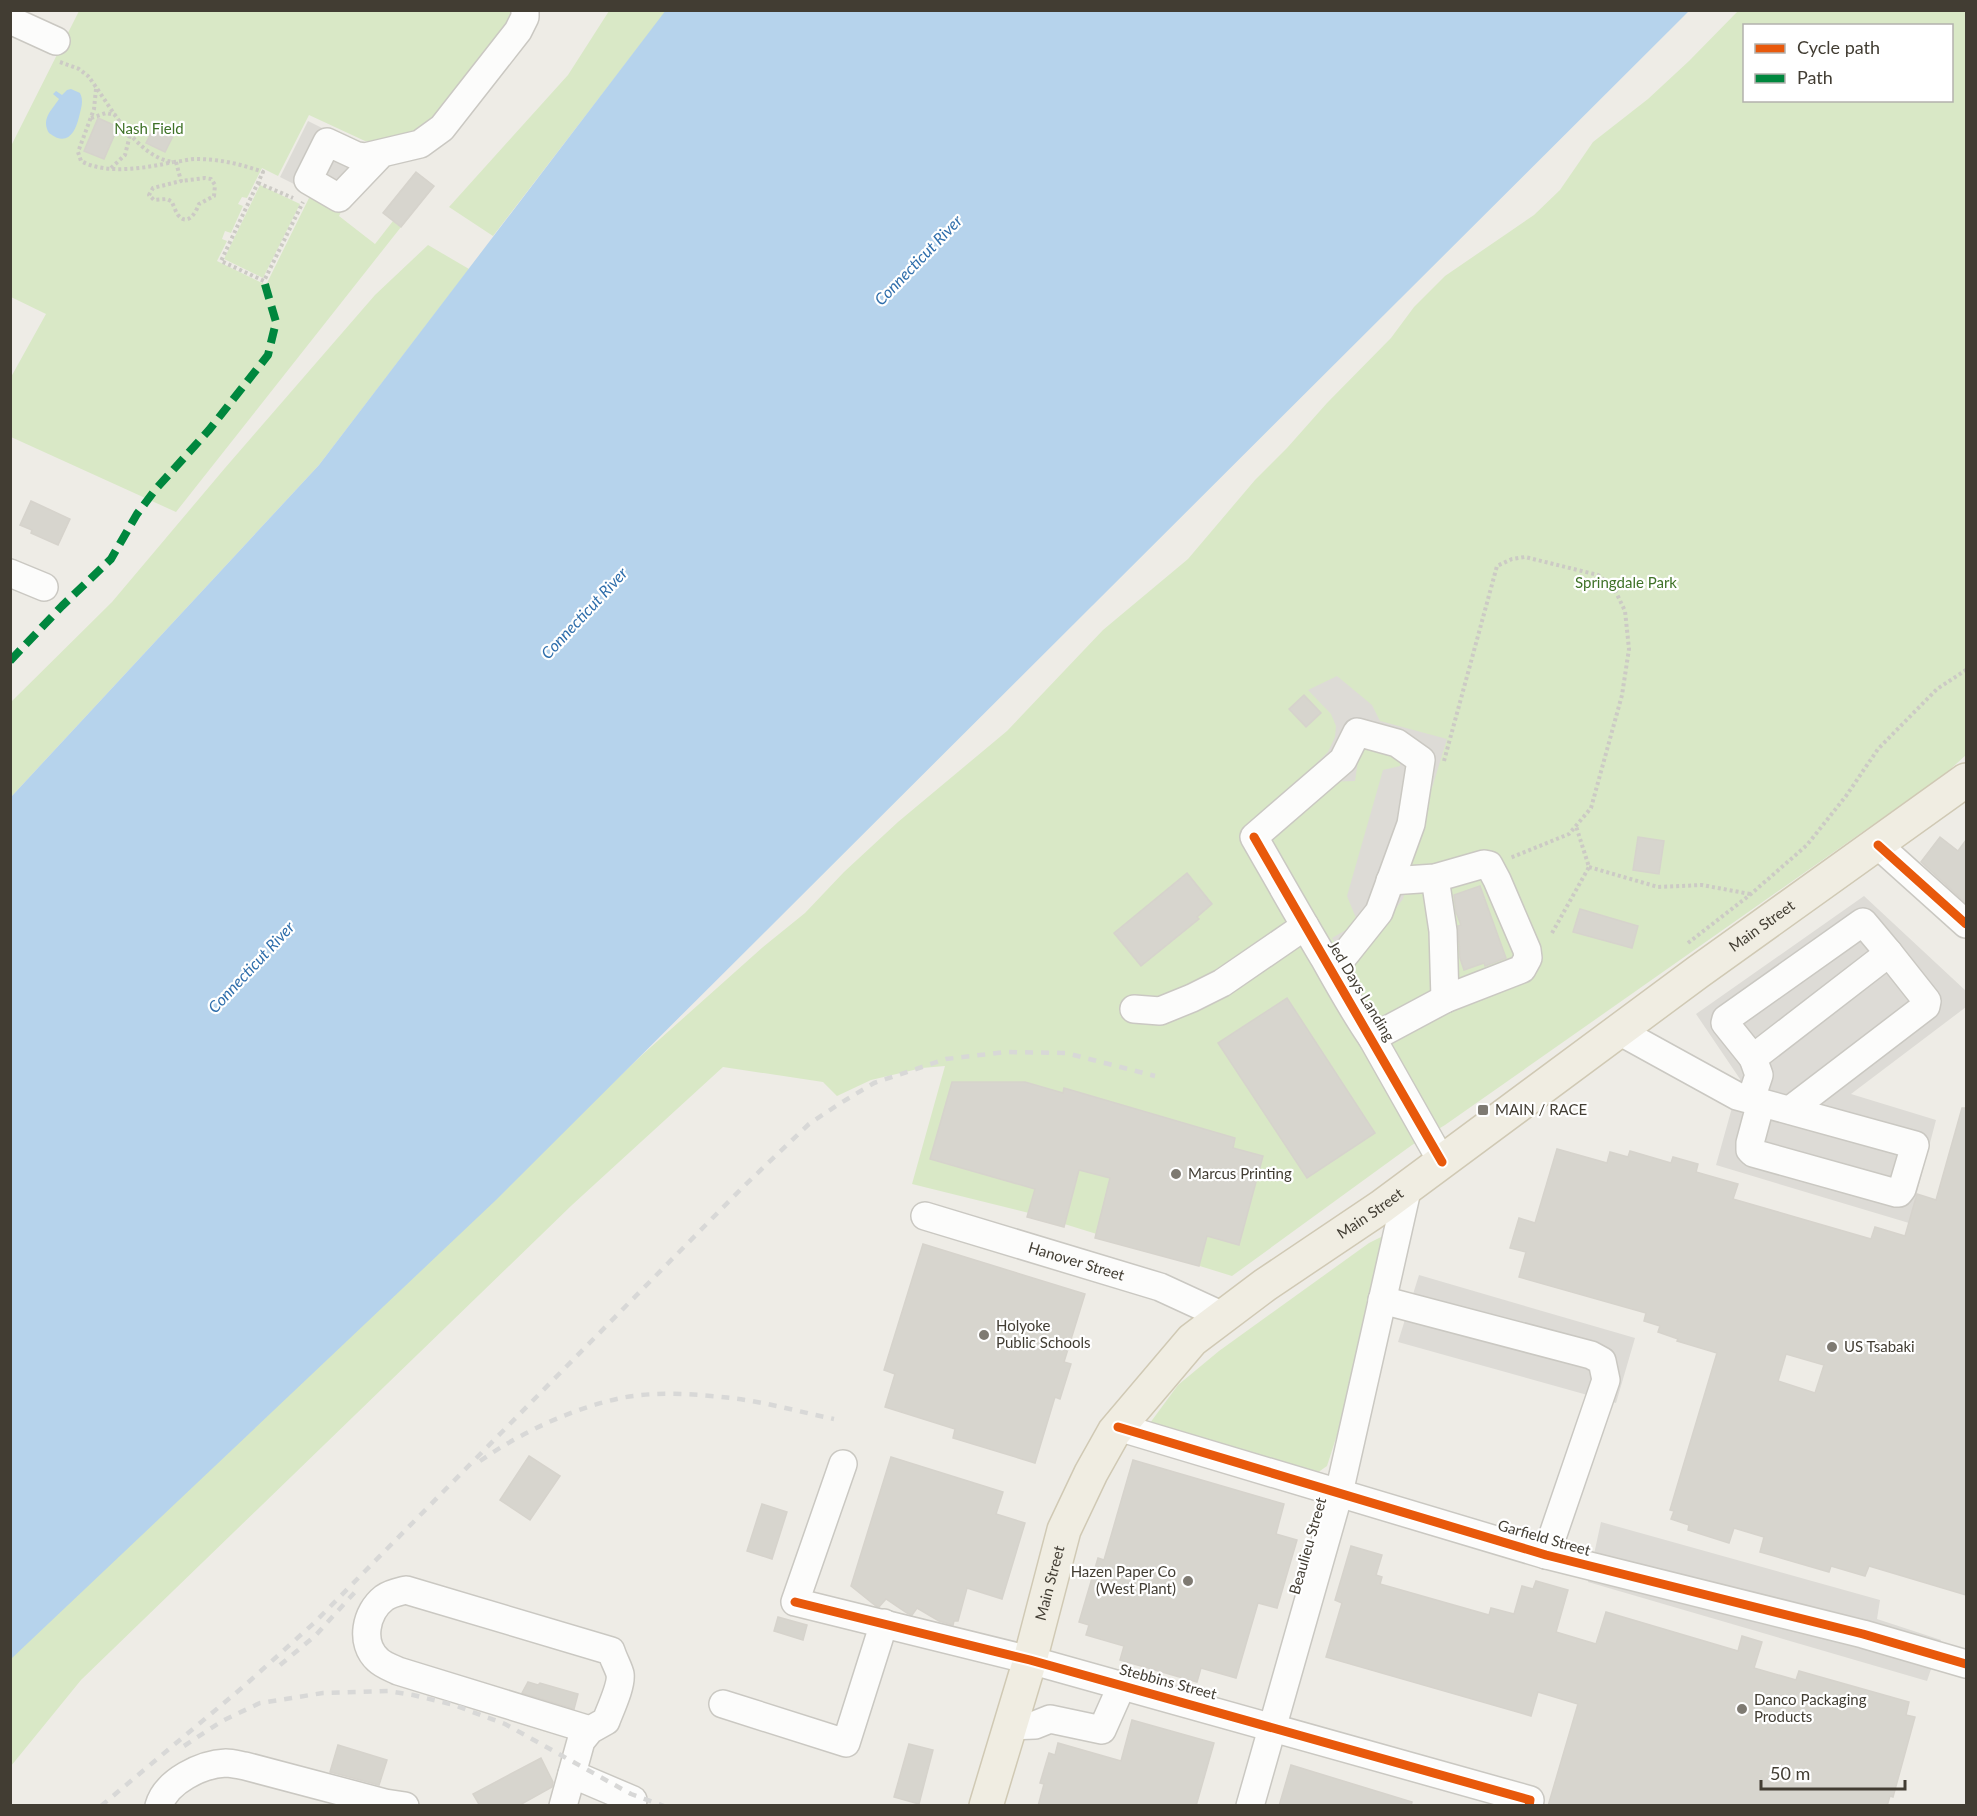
<svg xmlns="http://www.w3.org/2000/svg" width="1977" height="1816" viewBox="0 0 1977 1816" font-family="Lato,sans-serif">
  <style>
    .green { fill: #d9e8c6; fill-rule: evenodd }
    .parking { fill: #dddbd6 }
    .water { fill: #b6d3ec }
    .building { fill: #d7d5ce; stroke: #d6d3cc; stroke-width: 1.5; fill-rule: evenodd }
    .lines { fill: none; stroke-linecap: round; stroke-linejoin: round }
    .minor-casing { stroke: #cac8c2; stroke-width: 30 }
    .major-casing { stroke: #d0c9b4; stroke-width: 36 }
    .path { stroke: #cccac5; stroke-width: 4; stroke-dasharray: 3 3; stroke-linecap: butt }
    .minor { stroke: #fcfcfb; stroke-width: 27 }
    .major { stroke: #f0ede2; stroke-width: 33 }
    .rail { stroke: #d8d8d7; stroke-width: 4.5; stroke-dasharray: 8 8; stroke-linecap: butt }
    .quiet { stroke: #00873e; stroke-width: 8; stroke-dasharray: 15 8; stroke-linecap: butt }
    .cycleway-casing { stroke: #fff; stroke-width: 13 }
    .cycleway { stroke: #e8590c; stroke-width: 9 }
    .poi-dot { fill: #7e7a72; stroke: #fff; stroke-width: 2 }
    .labels { text-anchor: middle; stroke-width: 4.5; stroke-linejoin: round; paint-order: stroke }
    .park-label { font-size: 15px; fill: #3f7228; stroke: #fff }
    .street-label { font-size: 15px; fill: #423d33; stroke: #fff }
    .poi-label { font-size: 15px; fill: #423d33; stroke: #fff; text-anchor: start }
    .water-label { font-size: 16px; font-style: italic; fill: #2f6eab; stroke: #fff }
  </style>
  <rect width="100%" height="100%" fill="#eeece6"/>
  <!-- green -->
  <g class="green">
    <path d="M79,11H519L432,122L419,132L378,142L365,141L309,115L278,176L262,168L247,198L242,197L238,204L243,206L231,233L225,231L222,239L227,241L217,261L266,285L311,194L342,210L339,216L375,244L393,221L401,227L176,512L11,437V377L46,314L11,297V146Z"/>
    <path d="M609,11H666L493,236L449,207L568,75Z"/>
    <path d="M1738,11H1966V755L1945,774L1445,1125L1412,1145L1232,1276L1029,1213L912,1184L945,1066L922,1068L871,1080L837,1096L823,1082L723,1067L572,1205L81,1680L11,1766V1657L642,1055L763,947L805,913L844,872L898,822L1007,731L1103,630L1188,559L1255,480L1287,448L1327,403L1391,338L1414,307L1445,276L1534,215L1560,190L1593,142L1648,99L1689,61ZM1744,26H1952V100H1744Z"/>
    <path d="M260,185L300,204L263,278L224,259Z"/>
    <path d="M428,245L469,269L319,465L11,797V702L112,602L225,468L375,295Z"/>
    <path d="M1383,1236L1344,1413L1327,1466L1317,1473L1150,1423L1178,1385L1219,1351L1369,1243Z"/>
  </g>
  <!-- parking -->
  <g class="parking">
    <path d="M308,121L360,147L332,203L280,177Z"/>
    <path d="M1337,676L1372,705L1380,721L1447,739L1432,788L1417,786L1411,799L1428,804L1403,899L1381,927L1343,957L1332,938L1358,923L1347,896L1383,770L1400,766V749L1361,741L1355,781L1323,782L1264,814L1328,752L1335,737L1336,726L1331,714L1308,690Z"/>
    <path d="M1864,896L1966,991V1007L1851,1094L1936,1120L1909,1223L1716,1165L1740,1079L1696,1014Z"/>
    <path d="M1419,1275L1635,1338L1616,1403L1398,1342Z"/>
    <path d="M1601,1522L1880,1600L1877,1619L1941,1640L1927,1681L1588,1582Z"/>
  </g>
  <!-- water -->
  <g class="water">
    <path d="M666,10L1689,11L496,1200L11,1659V797L319,465Z"/>
    <path d="M71,89L80,93C84,101 81,108 79,117C75,133 67,147 49,133C41,119 51,111 59,99L53,94L56,91L62,95L67,90Z"/>
  </g>
  <!-- building -->
  <g class="building">
    <path d="M98,118L118,127L104,159L84,151Z"/>
    <path d="M156,124L174,134L165,152L146,143Z"/>
    <path d="M416,172L434,186L401,227L383,213Z"/>
    <path d="M31,501L70,519L58,545L31,533L32,530L20,525Z"/>
    <path d="M1304,695L1321,713L1306,727L1289,709Z"/>
    <path d="M1638,837L1664,841L1659,874L1633,870Z"/>
    <path d="M1940,837L1958,851L1966,840V903L1921,862Z"/>
    <path d="M1187,873L1212,904L1197,917L1199,919L1141,966L1114,933Z"/>
    <path d="M1480,886L1506,958L1485,966L1484,963L1464,970L1460,958L1458,926L1461,925L1456,912L1454,895Z"/>
    <path d="M1580,909L1638,926L1632,948L1573,932Z"/>
    <path d="M1287,998L1375,1133L1307,1178L1218,1043Z"/>
    <path d="M952,1082H1025L1063,1093L1064,1088L1235,1138L1233,1148L1263,1156L1239,1245L1207,1236L1199,1266L1095,1238L1110,1178L1079,1170L1064,1227L1027,1217L1035,1189L930,1159Z"/>
    <path d="M1962,1108H1966V1595L1869,1566L1865,1576L1831,1566L1829,1572L1760,1552L1764,1537L1734,1528L1729,1543L1688,1530L1689,1525L1671,1519L1674,1511L1670,1510L1717,1353L1677,1341L1678,1339L1658,1332L1660,1326L1644,1321L1646,1313L1519,1277L1526,1252L1510,1248L1519,1218L1535,1223L1557,1149L1607,1163L1610,1152L1628,1157L1630,1151L1671,1163L1673,1157L1698,1164L1696,1172L1738,1184L1733,1199L1871,1239L1875,1227L1905,1236L1917,1194L1936,1200ZM1786,1354L1824,1365L1815,1393L1778,1381Z"/>
    <path d="M923,1244L1085,1294L1064,1362L1071,1364L1060,1399L1055,1397L1035,1463L953,1438L955,1429L885,1407L895,1374L884,1370Z"/>
    <path d="M529,1456L560,1476L530,1520L500,1500Z"/>
    <path d="M891,1457L1003,1492L996,1514L1025,1523L1002,1599L967,1588L958,1621H954L953,1625L939,1621L917,1608L912,1615L907,1613L886,1599L879,1607L876,1606L851,1586Z"/>
    <path d="M1133,1460L1284,1504L1276,1534L1297,1540L1277,1608L1258,1603L1236,1678L1201,1668L1197,1682L1120,1660L1124,1646L1086,1635L1089,1625L1079,1622L1098,1558L1104,1560Z"/>
    <path d="M762,1504L787,1512L772,1559L747,1551Z"/>
    <path d="M1351,1546L1382,1555L1376,1575L1382,1577L1380,1584L1489,1615L1491,1608L1514,1614L1522,1586L1533,1589L1536,1581L1568,1590L1556,1632L1596,1644L1606,1612L1738,1651L1742,1636L1762,1642L1754,1668L1796,1680L1799,1671L1909,1702L1906,1715L1915,1717L1893,1797L1890,1796L1887,1806H1548L1578,1704L1538,1692L1531,1716L1326,1657L1342,1603L1335,1600Z"/>
    <path d="M778,1617L807,1625L803,1640L774,1631Z"/>
    <path d="M528,1682L538,1685L540,1683L578,1694L574,1709L522,1693Z"/>
    <path d="M1132,1720L1214,1743L1196,1806H1038L1044,1784L1040,1783L1049,1753L1055,1755L1058,1743L1121,1761Z"/>
    <path d="M909,1744L933,1750L919,1804L894,1797Z"/>
    <path d="M338,1745L387,1760L379,1785L330,1772Z"/>
    <path d="M541,1758L553,1782L552,1787L518,1806H480L473,1794Z"/>
    <path d="M1291,1765L1412,1802L1411,1806H1279Z"/>
  </g>
  <g class="lines">
    <!-- minor casing -->
    <g class="minor-casing">
      <g id="minor">
        <path d="M10,20L56,41"/>
        <path d="M381,154L339,198L308,180L327,142L357,156L365,157L420,144L442,128L518,31L525,17V10"/>
        <path d="M10,573L44,587"/>
        <path d="M1878,845L1966,924"/>
        <path d="M1435,878L1443,931L1445,999"/>
        <path d="M1332,971L1379,912L1411,824L1421,760L1397,743L1357,732L1343,760L1254,837C1277,877 1300,918 1324,958C1339,985 1354,1012 1372,1038L1442,1162"/>
        <path d="M1134,1009L1160,1011L1192,998L1222,983L1305,926"/>
        <path d="M1619,1031L1737,1096L1915,1145L1902,1189L1899,1193H1896L1753,1153L1750,1150V1143L1761,1102"/>
        <path d="M1372,1038L1445,999L1522,969L1528,958L1527,950L1497,880L1489,865L1484,864L1435,878L1390,881"/>
        <path d="M1753,1058L1725,1023L1726,1019L1860,924L1863,922L1889,953"/>
        <path d="M1751,1099L1759,1075L1753,1058L1889,953L1927,1001L1926,1006L1790,1110"/>
        <path id="s1" d="M925,1216L1160,1287L1223,1316"/>
        <path d="M1382,1300L1591,1355L1602,1361L1606,1380L1546,1555"/>
        <path d="M1118,1427L1546,1555L1863,1634L1966,1664"/>
        <path d="M843,1464L795,1602L1030,1660L1530,1800L1529,1806"/>
        <path d="M723,1704L846,1743L884,1623"/>
        <path d="M1011,1726L1035,1725L1050,1719L1102,1730L1122,1685"/>
        <path d="M572,1774L633,1800L632,1806"/>
        <path d="M159,1806C166,1781 202,1764 226,1763C232,1763 239,1765 245,1766L385,1803L405,1806"/>
        <path d="M563,1806L581,1741L590,1730L606,1721C610,1710 622,1685 620,1674C619,1669 613,1658 611,1651L406,1590C398,1592 391,1593 384,1598C366,1612 359,1643 378,1660C383,1665 392,1668 398,1671L590,1730"/>
        <path d="M1250,1806L1339,1493L1408,1186"/>
      </g>
    </g>
    <!-- major casing -->
    <g class="major-casing">
      <g id="major">
        <path id="s2" d="M986,1806L1030,1660L1064,1530L1091,1473L1114,1432L1192,1340L1265,1285L1381,1207L1698,972L1966,780"/>
      </g>
    </g>
    <!-- path -->
    <g class="path">
      <path d="M60,62L79,69L88,76C109,103 135,157 173,162C180,162 188,159 196,159C219,159 241,164 263,172L221,261L264,281L303,202"/>
      <path d="M96,89L94,109L78,152L81,161C106,175 147,168 173,162"/>
      <path d="M91,118L106,113L115,115"/>
      <path d="M176,162L181,181L153,188L149,195L154,200L167,199L171,201C174,205 175,211 178,215C188,227 196,212 199,204L214,196L215,185L211,179L205,178L181,181"/>
      <path d="M111,168L125,155L130,135"/>
      <path d="M258,183L293,198"/>
      <path d="M1444,761L1497,566L1512,559L1525,557L1598,575L1614,588L1625,611L1629,649L1622,695L1591,808L1569,834L1510,858"/>
      <path d="M1589,867L1658,887L1702,885L1750,894"/>
      <path d="M1552,933L1589,867L1576,826"/>
      <path d="M1688,943L1751,894L1807,845L1846,796L1878,749L1937,689L1966,670"/>
    </g>
    <!-- minor -->
    <use href="#minor" class="minor"/>
    <!-- major -->
    <use href="#major" class="major"/>
    <!-- rail -->
    <g class="rail">
      <path d="M480,1461C522,1432 571,1409 621,1398C655,1391 697,1394 731,1398C766,1402 800,1412 834,1419"/>
      <path d="M280,1665L315,1636L355,1592"/>
      <path d="M184,1746L222,1721L260,1703L323,1693L388,1691L413,1695L454,1705L505,1724L631,1794L664,1806"/>
      <path d="M101,1806L243,1687L314,1623L745,1185L809,1124L839,1104L874,1083L946,1059L1006,1052L1066,1053L1155,1076"/>
    </g>
    <!-- quiet -->
    <path class="quiet" d="M10,661L62,606L111,559L137,514L155,490L209,430L268,355L276,322L264,281"/>
    <!-- cycleway casing -->
    <g class="cycleway-casing">
      <g id="cycleway">
        <path d="M1254,837L1442,1162"/>
        <path d="M1878,845L1966,924"/>
        <path d="M1118,1427L1546,1555L1863,1634L1966,1664"/>
        <path d="M795,1602L1030,1660L1530,1800L1529,1806"/>
      </g>
    </g>
    <!-- cycleway -->
    <use href="#cycleway" class="cycleway"/>
  </g>
  <!-- markers -->
  <g class="poi-dot">
    <rect x="1477" y="1104" width="12" height="12" rx="3"/>
    <circle cx="1176" cy="1174" r="6"/>
    <circle cx="984" cy="1335" r="6"/>
    <circle cx="1832" cy="1347" r="6"/>
    <circle cx="1188" cy="1581" r="6"/>
    <circle cx="1742" cy="1709" r="6"/>
  </g>
  <g class="labels">
    <!-- park labels -->
    <g class="park-label">
      <text x="149" y="134">Nash Field</text>
      <text x="1626" y="588">Springdale Park</text>
    </g>
    <!-- street labels -->
    <g class="street-label">
      <text dy="5" stroke="none"><textPath href="#s2" startOffset="1222">Main Street</textPath></text>
      <text transform="translate(1361 991) rotate(59)" y="5">Jed Days Landing</text>
      <text dy="5" stroke="none"><textPath href="#s2" startOffset="736">Main Street</textPath></text>
      <text dy="5" stroke="none"><textPath href="#s1" startOffset="158">Hanover Street</textPath></text>
      <text transform="translate(1544 1538) rotate(16)" y="5">Garfield Street</text>
      <text transform="translate(1308 1546) rotate(-74)" y="5">Beaulieu Street</text>
      <text dy="5" stroke="none"><textPath href="#s2" startOffset="232">Main Street</textPath></text>
      <text transform="translate(1168 1682) rotate(15)" y="5">Stebbins Street</text>
    </g>
    <!-- poi labels -->
    <g class="poi-label">
      <text x="1495" y="1115">MAIN / RACE</text>
      <text x="1188" y="1179">Marcus Printing</text>
      <text x="996" y="1331">Holyoke<tspan x="996" dy="17">Public Schools</tspan></text>
      <text x="1844" y="1352">US Tsabaki</text>
      <text x="1176" y="1577" text-anchor="end">Hazen Paper Co<tspan x="1176" dy="17">(West Plant)</tspan></text>
      <text x="1754" y="1705">Danco Packaging<tspan x="1754" dy="17">Products</tspan></text>
    </g>
    <!-- water labels -->
    <g class="water-label">
      <text transform="translate(918 260) rotate(-46)" y="6">Connecticut River</text>
      <text transform="translate(584 613) rotate(-47)" y="6">Connecticut River</text>
      <text transform="translate(251 967) rotate(-47)" y="6">Connecticut River</text>
    </g>
  </g>
  <!-- border -->
  <rect width="1977" height="1816" fill="none" stroke="#423d33" stroke-width="24"/>
  <!-- legend -->
  <rect x="1743" y="24" width="210" height="78" fill="#ffffff" stroke="#b3b1ad" stroke-width="1.5"/>
  <rect x="1755" y="44" width="30" height="9" fill="#e8590c" stroke="#b3b1ad" stroke-width="1.5"/>
  <text x="1797" y="54" font-size="18" fill="#423d33">Cycle path</text>
  <rect x="1755" y="74" width="30" height="9" fill="#00873e" stroke="#b3b1ad" stroke-width="1.5"/>
  <text x="1797" y="84" font-size="18" fill="#423d33">Path</text>
  <!-- scale -->
  <path d="M1761 1780v9h144v-9" fill="none" stroke="#423d33" stroke-width="3"/>
  <text x="1770" y="1780" font-size="18" fill="#423d33" stroke="#ffffff" stroke-width="4.5" paint-order="stroke">50 m</text>
</svg>
